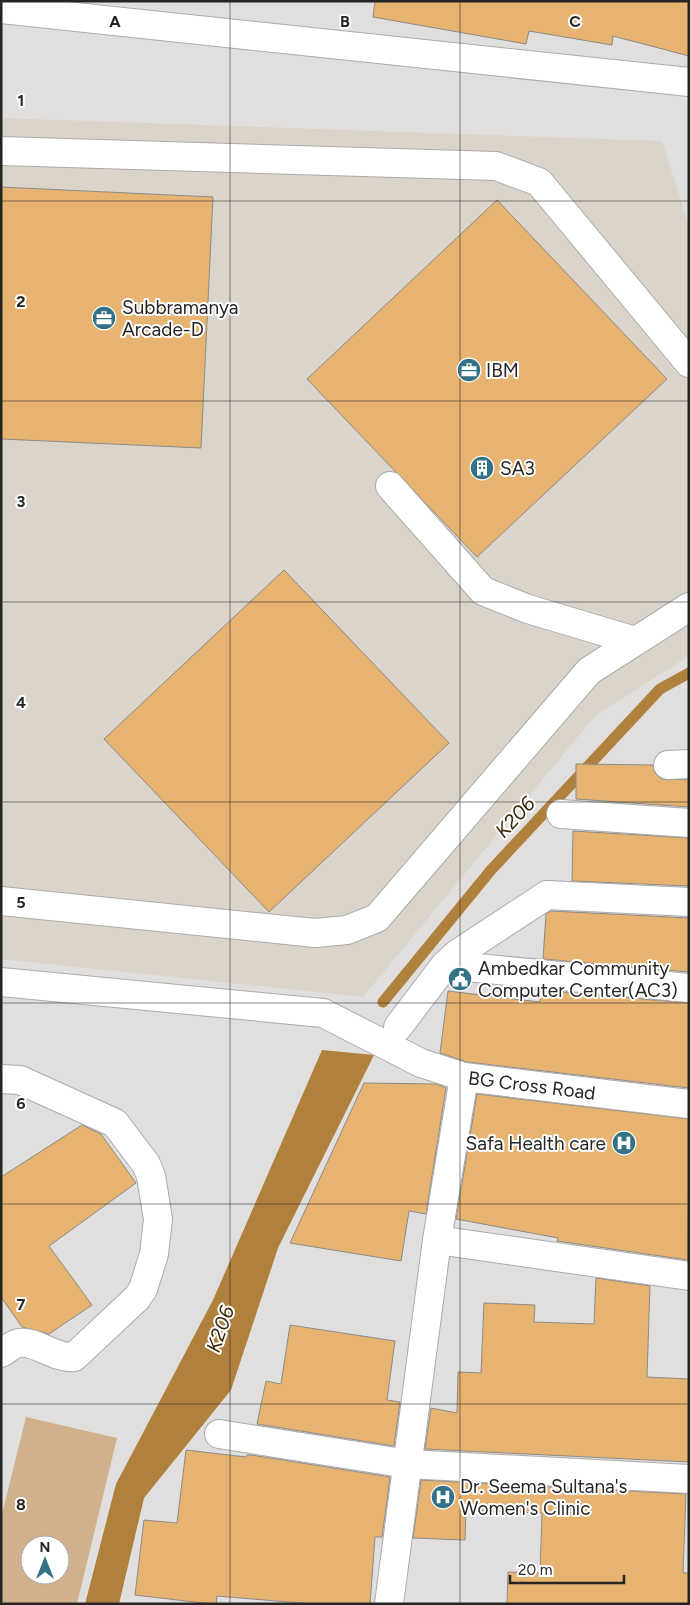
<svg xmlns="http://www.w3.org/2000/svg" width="690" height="1605" viewBox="0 0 690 1605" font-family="Figtree,sans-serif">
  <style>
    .built { fill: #dbd4cb }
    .green { fill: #d0b18c; fill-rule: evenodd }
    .water { fill: #b0803d }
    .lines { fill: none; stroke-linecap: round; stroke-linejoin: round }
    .stream { stroke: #b0803d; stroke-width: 11 }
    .building { fill: #e6b370; stroke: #8c8a88 }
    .minor-casing { stroke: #adaba9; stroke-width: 30 }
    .minor { stroke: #fff; stroke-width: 28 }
    .grid { fill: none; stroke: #262524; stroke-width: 1; stroke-opacity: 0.55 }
    .labels { text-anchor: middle; stroke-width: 4; stroke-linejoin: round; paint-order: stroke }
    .poi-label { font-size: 19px; fill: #262524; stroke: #fff; text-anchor: start }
    .street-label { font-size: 19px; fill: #262524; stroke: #fff }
    .water-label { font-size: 20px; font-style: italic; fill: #3b2708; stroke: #fff }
    .grid-label { font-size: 16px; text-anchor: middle; font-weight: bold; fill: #262524; stroke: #fff; stroke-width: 4; stroke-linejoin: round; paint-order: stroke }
  </style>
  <rect width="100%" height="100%" fill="#e1dfdd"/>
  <!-- built -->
  <path class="built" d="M1,118L662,141L689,226V656L595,716L363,997L1,959Z"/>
  <!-- green -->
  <path class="green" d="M26,1417L117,1438L77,1604H1V1518ZM30,1545H60V1575H30Z"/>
  <!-- water -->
  <path class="water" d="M322,1050L374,1055L278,1248L231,1390L144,1498L119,1604H85L116,1484L213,1300Z"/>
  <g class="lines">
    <!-- stream -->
    <path class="stream" d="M383,1002L491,870L660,689L689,673"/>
  </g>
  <!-- building -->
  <g class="building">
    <path d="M375,1H689V56L613,36L612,45L529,31L526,44L373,17Z"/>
    <path d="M1,187L213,197L201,448L1,439Z"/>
    <path d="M497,200L667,379L477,557L307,379Z"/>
    <path d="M284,570L449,743L269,912L104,739Z"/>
    <path d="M576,764L653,765L655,773L661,779L689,780V807L576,799Z"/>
    <path d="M573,831L689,838V886L572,881Z"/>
    <path d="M551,911L689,918V972L543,959L546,914Z"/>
    <path d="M541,990L689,1003V1088L467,1062L440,1053L448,991L540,1002Z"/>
    <path d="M364,1083L436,1084L446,1088L426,1214L409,1211L401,1261L290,1243Z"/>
    <path d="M477,1094L689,1119L688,1260L557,1241L558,1238L456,1219Z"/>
    <path d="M82,1125L101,1134L136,1183L49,1246L92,1305L49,1334L22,1327L1,1297V1177Z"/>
    <path d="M596,1278L650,1286L647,1377L689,1379V1462L425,1449L431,1408L457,1413L458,1372L481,1373L484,1303L535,1305L534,1322L594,1324Z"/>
    <path d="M290,1325L395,1341L387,1400L400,1402L394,1446L257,1424L266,1381L281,1384Z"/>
    <path d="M186,1450L246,1457L247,1455H251L390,1477L382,1537H375L370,1604H312L217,1596L216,1604H211L135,1595L144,1520L177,1523Z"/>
    <path d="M421,1480L686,1494L683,1573H689V1604H507L508,1572L540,1573L542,1513L466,1510L465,1540L413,1538Z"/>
  </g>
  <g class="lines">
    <!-- minor casing -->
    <g class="minor-casing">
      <g id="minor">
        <path d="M1,9L689,82"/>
        <path d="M1,151L496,166L539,182L689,363"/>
        <path d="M390,486L483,591L528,609L635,641"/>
        <path d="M668,765L689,764"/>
        <path d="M561,814L689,823"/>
        <path d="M1,901L315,933L347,930L377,918L589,671L689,607"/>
        <path d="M445,965L689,988"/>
        <path d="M1,982L323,1013L421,1063L464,1077L689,1104"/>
        <path d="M398,1027L445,965L457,954L547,895L689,902"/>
        <path d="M1,1079L20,1080L115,1123L146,1164L151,1176L158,1219L154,1254L143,1289L137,1298L74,1357C54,1359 36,1340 19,1343C13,1344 6,1350 1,1353"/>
        <path d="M437,1240L689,1276"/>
        <path d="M219,1434L408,1464L689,1479"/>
        <path d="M389,1604L437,1240L464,1077"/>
      </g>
    </g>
    <!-- minor -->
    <use href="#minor" class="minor"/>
  </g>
  <!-- grid -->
  <path class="grid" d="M230,1V1604M460,1V1604M1,201H689M1,401H689M1,602H689M1,802H689M1,1003H689M1,1204H689M1,1404H689"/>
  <!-- icons -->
  <defs>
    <g id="office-disc" transform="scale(1.25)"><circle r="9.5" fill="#327186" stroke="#fff"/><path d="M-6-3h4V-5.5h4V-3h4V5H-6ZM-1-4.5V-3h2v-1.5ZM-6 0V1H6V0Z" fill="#fff"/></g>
    <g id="building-disc" transform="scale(1.25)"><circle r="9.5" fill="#327186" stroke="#fff"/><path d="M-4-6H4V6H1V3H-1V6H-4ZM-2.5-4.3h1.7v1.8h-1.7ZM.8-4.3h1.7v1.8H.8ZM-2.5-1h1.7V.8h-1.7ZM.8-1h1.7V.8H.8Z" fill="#fff"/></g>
    <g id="civic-disc" transform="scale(1.25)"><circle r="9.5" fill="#327186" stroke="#fff"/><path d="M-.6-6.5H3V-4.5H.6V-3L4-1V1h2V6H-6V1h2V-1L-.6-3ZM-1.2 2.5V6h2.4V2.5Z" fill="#fff"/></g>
    <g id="hospital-disc" transform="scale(1.25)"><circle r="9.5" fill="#327186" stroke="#fff"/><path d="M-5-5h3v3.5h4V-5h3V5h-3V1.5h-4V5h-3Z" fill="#fff"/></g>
  </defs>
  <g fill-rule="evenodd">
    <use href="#office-disc" x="104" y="318"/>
    <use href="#office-disc" x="469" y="370"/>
    <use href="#building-disc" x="482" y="468"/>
    <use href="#civic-disc" x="460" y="979"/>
    <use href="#hospital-disc" x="624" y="1143"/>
    <use href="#hospital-disc" x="443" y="1497"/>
  </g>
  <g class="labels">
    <!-- poi labels -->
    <g class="poi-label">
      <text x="122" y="314">Subbramanya<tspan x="122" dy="22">Arcade-D</tspan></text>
      <text x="486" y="377">IBM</text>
      <text x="500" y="475">SA3</text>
      <text x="478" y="975">Ambedkar Community<tspan x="478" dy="22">Computer Center(AC3)</tspan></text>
      <text x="606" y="1150" text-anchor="end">Safa Health care</text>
      <text x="460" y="1493">Dr. Seema Sultana's<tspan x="460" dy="22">Women's Clinic</tspan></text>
    </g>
    <!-- street labels -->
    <g class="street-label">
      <text transform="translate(532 1085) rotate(7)" y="7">BG Cross Road</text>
    </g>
    <!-- water labels -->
    <g class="water-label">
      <text transform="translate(515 817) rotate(-47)" y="7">K206</text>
      <text transform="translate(220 1329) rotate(-71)" y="7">K206</text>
    </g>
  </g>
  <g class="grid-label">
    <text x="115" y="27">A</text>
    <text x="345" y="27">B</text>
    <text x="575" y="27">C</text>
    <text x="21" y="106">1</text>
    <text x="21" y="307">2</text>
    <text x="21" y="507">3</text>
    <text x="21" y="708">4</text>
    <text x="21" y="908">5</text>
    <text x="21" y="1109">6</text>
    <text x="21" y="1310">7</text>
    <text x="21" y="1510">8</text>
  </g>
  <!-- border -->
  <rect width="690" height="1605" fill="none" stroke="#262524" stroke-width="5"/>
  <!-- north arrow -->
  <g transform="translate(45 1560)"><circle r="24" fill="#ffffff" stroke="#a8a8a7"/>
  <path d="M0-4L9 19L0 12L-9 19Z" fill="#327186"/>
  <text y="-8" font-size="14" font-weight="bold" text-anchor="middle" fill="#262524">N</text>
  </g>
  <!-- scale -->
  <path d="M510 1575v8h114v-8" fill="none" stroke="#262524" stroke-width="2.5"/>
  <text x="518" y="1575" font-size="15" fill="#262524" stroke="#ffffff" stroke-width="4" paint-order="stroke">20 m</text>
</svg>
